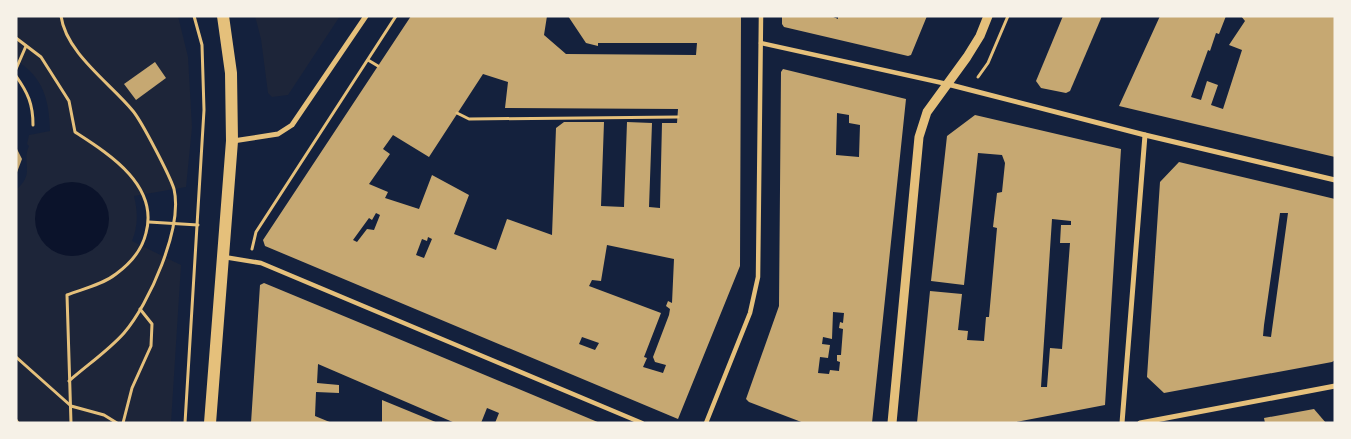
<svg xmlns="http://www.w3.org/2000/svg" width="1351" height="439" viewBox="0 0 1351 439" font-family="'DM Sans',sans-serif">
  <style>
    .green { fill: #1d2539 }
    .water { fill: #0b132b }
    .building { fill: #c6a872; fill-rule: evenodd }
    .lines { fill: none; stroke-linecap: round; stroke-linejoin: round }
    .path { stroke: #e5c07b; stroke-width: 3 }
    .pedestrian { stroke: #e5c07b; stroke-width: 4.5 }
    .minor { stroke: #e5c07b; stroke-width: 5 }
    .tertiary { stroke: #e5c07b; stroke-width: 9 }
    .primary { stroke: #e5c07b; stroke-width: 12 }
  </style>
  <rect width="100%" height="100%" fill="#14213d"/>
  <!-- green -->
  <g class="green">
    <path d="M16,16H178L188,57L192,127L186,187L134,196C138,212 138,226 132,241L181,265L171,423H16V190C36,172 21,164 29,146L27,144L29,135L50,131C49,100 44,78 16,60Z"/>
    <path d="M255,16H340L288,95L272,97L268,93L261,39Z"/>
  </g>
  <!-- water -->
  <circle class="water" cx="72" cy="219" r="37"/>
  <!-- building -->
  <g class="building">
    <path d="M411,16H547L544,35L566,54L696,55L697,43H598V46L586,43L568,16H741L740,266L678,419L265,246L263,240ZM483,74L508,82L505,108L678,109L677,123H662L660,208L649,207L652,123L627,122L624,207L601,206L604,122H564L556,128L552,235L507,219L496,250L454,234L469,195L432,175L419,209L385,198L388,192L369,184L390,154L383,149L393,135L429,157ZM376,213L380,215L374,230L367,229L357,242L353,240L369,218L372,220ZM428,237L432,239L424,258L416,255L422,239L427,241ZM607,245L674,259L672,303L668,301L666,306L670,309L669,315L653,357L655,362L666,365L663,373L643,367L647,358L644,357L661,313L589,286L592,280L601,281ZM582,337L599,343L595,350L579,344Z"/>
    <path d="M782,16H831L838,19V16H927L911,55L908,56L784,27L782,24Z"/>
    <path d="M1063,16H1102L1070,91L1066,93L1041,88L1036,81Z"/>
    <path d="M1160,16H1226L1219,34L1216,33L1210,51L1208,50L1191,97L1201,100L1207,81L1218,85L1211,105L1223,109L1242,50L1229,45L1245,21L1241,16H1335V157L1119,106Z"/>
    <path d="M155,62L166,78L136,100L124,84Z"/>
    <path d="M783,69L906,99L872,423H804L749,402L746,399L779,306L781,72ZM837,113L849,115V123L860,125L859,157L836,155ZM833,312L844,313L843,323L840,322L839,328L843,329L841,355H837V361L840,362L839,371L830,370L829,374L818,373L820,357L828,358L830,345L822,344L823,337L832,339Z"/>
    <path d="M975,115L1121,149L1105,405L1011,423H917L930,291L962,294L958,330L968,331L967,340L984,341L986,317H989L997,228L993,227L997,193L1002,192L1005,163L1002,155L978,153L964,285L931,281L947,136ZM1052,219L1071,221V225H1061L1060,243H1070L1062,349L1050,348L1047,387H1041Z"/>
    <path d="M16,147L22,159L16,175Z"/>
    <path d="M1179,162L1335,199V360L1332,362L1164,393L1147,377L1160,182ZM1280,213H1288L1271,337L1263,336L1264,325Z"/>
    <path d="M264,283L375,329L600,423H495L499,413L487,408L481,423H455L318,364L317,383L339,385V393L316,392L315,416L332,423H251L260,285Z"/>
    <path d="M382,400L438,423H382Z"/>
    <path d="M1314,409L1326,423H1265L1264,418Z"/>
  </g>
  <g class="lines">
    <!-- path -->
    <g class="path">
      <path d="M61,16C66,53 110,83 133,111C142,122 170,176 174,189C183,228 149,304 124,333C108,351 87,365 69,381"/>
      <path d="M16,38L41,57L69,101L75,132C109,154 159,185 146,233C142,250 131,263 116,274C102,285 82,289 67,295L71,423"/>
      <path d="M368,60L378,66"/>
      <path d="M16,69L26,46"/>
      <path d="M16,76C28,93 33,104 33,125"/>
      <path d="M978,77L988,63L1008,16"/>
      <path d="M457,113L469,119L678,117"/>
      <path d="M149,222L198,225"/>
      <path d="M252,249L256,232L396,16"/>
      <path d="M16,357L71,406L104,415L117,423"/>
      <path d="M16,420L18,423"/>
      <path d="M123,423L132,388L151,346L152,324L140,309"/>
      <path d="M185,423L204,110L202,45L194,16"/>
    </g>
    <!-- pedestrian -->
    <g class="pedestrian">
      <path d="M761,43L947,84"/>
      <path d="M224,257L261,263L642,423"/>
      <path d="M706,423L750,313L758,277L761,16"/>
    </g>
    <!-- minor -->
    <g class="minor">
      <path d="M947,84L1145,135L1335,180"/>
      <path d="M233,141L278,134L292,125L366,16"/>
      <path d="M1122,423L1145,135"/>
      <path d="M1140,423L1335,386"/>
    </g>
    <!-- tertiary -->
    <path class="tertiary" d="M892,423L919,137L927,112L967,57L980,36L988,16"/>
    <!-- primary -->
    <path class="primary" d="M210,423L232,141L231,73L223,16"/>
  </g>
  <!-- border -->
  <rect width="1351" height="439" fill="none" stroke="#f6f1e7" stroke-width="35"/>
</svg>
